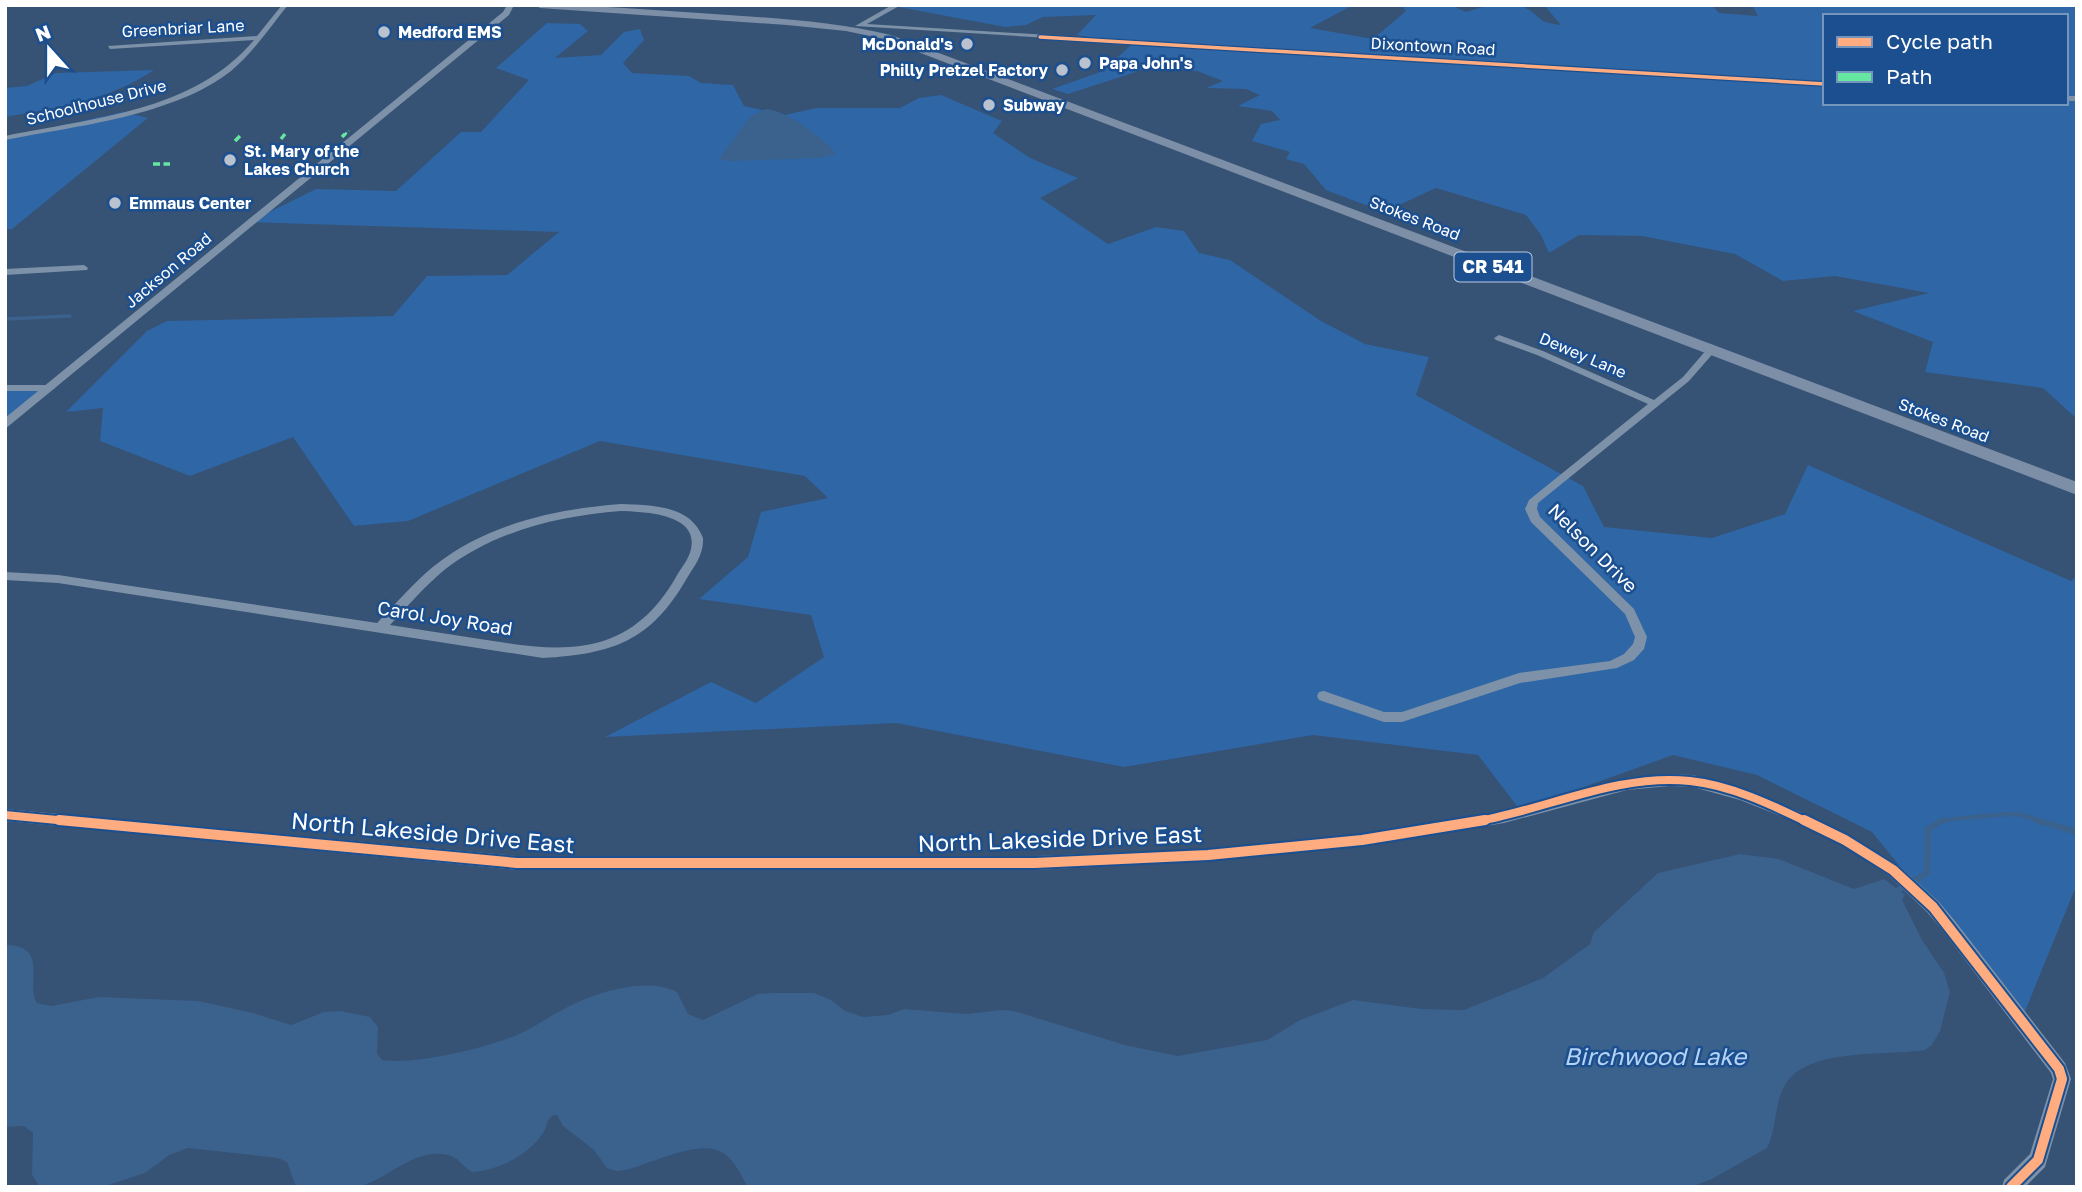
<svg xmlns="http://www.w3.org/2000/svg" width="2082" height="1192" viewBox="0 0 2082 1192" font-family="'Golos Text',sans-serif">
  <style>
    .green { fill: #2f66a5; fill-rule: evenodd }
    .water { fill: #3b618d }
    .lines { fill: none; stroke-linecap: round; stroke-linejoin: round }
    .stream-far2 { stroke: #3b618d; stroke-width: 3.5 }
    .stream-far1 { stroke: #3b618d; stroke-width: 4.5 }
    .stream { stroke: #3b618d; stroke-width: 6 }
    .minor { fill: #7d92a8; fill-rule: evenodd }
    .tertiary { fill: #7d92a8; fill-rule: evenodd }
    .primary { fill: #7d8ea7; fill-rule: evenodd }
    .quiet-far1 { stroke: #66e7a1; stroke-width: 2.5; stroke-dasharray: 5 2.5; stroke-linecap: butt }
    .quiet { stroke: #66e7a1; stroke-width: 3.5; stroke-dasharray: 7 3.5; stroke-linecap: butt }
    .cycleway-far2-casing { stroke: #1b4f8f; stroke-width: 6 }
    .cycleway-far1-casing { stroke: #1b4f8f; stroke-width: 12 }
    .cycleway-casing { stroke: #1b4f8f; stroke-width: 14 }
    .cycleway-far2 { stroke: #ffac80; stroke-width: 3.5 }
    .cycleway-far1 { stroke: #ffac80; stroke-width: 8 }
    .cycleway { stroke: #ffac80; stroke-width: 10 }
    .poi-dot { fill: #b9c2ce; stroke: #1b4f8f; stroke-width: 2.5 }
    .labels { text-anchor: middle; stroke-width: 5; stroke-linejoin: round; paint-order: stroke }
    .far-street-label { font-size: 16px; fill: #fff; stroke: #1b4f8f }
    .far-poi-label { font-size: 16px; font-weight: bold; fill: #fff; stroke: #1b4f8f; text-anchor: start }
    .shield { fill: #1b4f8f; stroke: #bbcadd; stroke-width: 2 }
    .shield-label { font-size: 18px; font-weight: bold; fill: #fff }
    .street-label { font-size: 19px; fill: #fff; stroke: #1b4f8f }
    .near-street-label { font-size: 23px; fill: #fff; stroke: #1b4f8f }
    .near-water-label { font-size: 24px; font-style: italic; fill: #b5d3f5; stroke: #1b4f8f }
  </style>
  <rect width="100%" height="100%" fill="#365274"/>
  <!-- green -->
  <g class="green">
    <path d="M888,5H1353L1310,28L1373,39L1406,11L1401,5H1451L1466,12C1481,7 1506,0 1522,6C1541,14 1534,22 1561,25L1544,5H1712L1719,13L1758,16L1752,5H2077V419L2043,388L1925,372L1933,342L1853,311L1929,293L1835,276L1783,281L1735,254L1642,236L1579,235L1549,253L1541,235L1526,215L1436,188L1384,212L1326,190L1304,164L1286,159L1290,152L1252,141L1261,124L1280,120L1272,111L1238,106L1260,95L1246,89L1206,88L1223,81L1197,71L1148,68L1068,94L1052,89L1103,71L1131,45L1077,35L1096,15L1043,17L1026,25L1005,27ZM1825,16H2066V103H1825Z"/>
    <path d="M547,23L580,24L588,31L555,58L601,55L624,32L640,29L644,40L623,63L632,73L689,76L701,83L733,85L744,106L785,115L816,108H900L919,98L941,95L1002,121L993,133L1030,158L1078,178L1040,198L1108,244L1156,227L1184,231L1199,253L1230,260L1321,321L1365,344L1429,357L1416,395L1583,486L1604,527L1712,538L1785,514L1808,465L2071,581L2077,576V884L2021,1021L1954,933L1872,832L1757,775L1673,755L1520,810L1478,755L1313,735L1124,767L896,723L605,737L711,682L756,703L824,657L811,615L699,599L748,557L761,512L828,498L805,476L600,441L408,521L354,526L293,437L190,476L100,441L103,408L66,412L147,331L167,321L393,316L427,276L507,275L559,232L249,222L316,189L396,191L461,132H481L529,80L496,68Z"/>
    <path d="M154,70C110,100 56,108 5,117V88L27,86L56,73Z"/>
    <path d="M123,112L148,118L12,229H5V138Z"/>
    <path d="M5,388H50L5,425Z"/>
  </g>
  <!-- water -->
  <g class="water">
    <path d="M766,109C785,110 825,139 836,154L818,158L730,161L719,159L751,116Z"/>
    <path d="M1740,854L1779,859L1854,889L1884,879L1905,895L1902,900L1922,940L1944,973L1950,992L1940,1031L1932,1045L1925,1050C1887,1056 1807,1047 1785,1085C1774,1104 1777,1129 1767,1148L1712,1179L1691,1187H748C740,1175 735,1159 721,1152C700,1139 650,1164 626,1170L616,1171L607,1168L594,1150L563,1126L557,1115H554C545,1120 548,1126 543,1133C529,1155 497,1171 472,1172C464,1168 460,1159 451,1156C417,1145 390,1178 361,1186C342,1191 316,1187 296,1187L287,1162L278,1158L188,1148L169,1155L145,1173L102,1187H40L32,1175L33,1133L24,1126L5,1127V945C50,945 25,983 37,1003L51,1006L99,997L198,1001L253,1013L291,1025L324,1012L340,1011L370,1017L378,1027L377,1054L382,1060C416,1065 484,1048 517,1035C534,1028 548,1017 564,1009C593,993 646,976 677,992L688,1014L703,1020L758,994L773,993H814L831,1000L845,1011L863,1017L888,1015L904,1009L967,1014L1002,1010L1014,1011L1125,1045L1178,1056L1267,1040L1300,1020L1353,1000L1421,1009L1464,1010L1543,978L1590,944L1594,932L1658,873Z"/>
  </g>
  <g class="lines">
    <!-- stream-far2 -->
    <path class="stream-far2" d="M5,319L70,316"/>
    <!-- stream-far1 -->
    <path class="stream-far1" d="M1940,822C1944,819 2005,814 2014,814C2023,814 2033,819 2042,822"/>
    <!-- stream -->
    <g class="stream">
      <path d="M2036,820L2077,832"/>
      <path d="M1895,892L1927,873L1928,829L1943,820"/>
    </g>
    <!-- minor -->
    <g class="minor">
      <path d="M282,5H288C270,27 253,53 231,71C174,116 75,126 5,140V136C91,118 194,112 254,40L110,49L108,46L257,36Z"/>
      <path d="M84,265L88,268L87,270L5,275V269Z"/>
      <path d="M1499,335L1543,351L1654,400L1683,377L1708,348L1711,347L1716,350L1689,381L1538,503L1537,509L1540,517L1634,609L1647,637L1644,649L1634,660L1617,668L1520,683L1402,722H1384L1319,700L1317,696L1319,692L1324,691L1384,712H1402L1519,673L1610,661L1624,654L1633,644L1635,637L1625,614L1531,522L1525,509L1529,500L1648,404L1537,355L1496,340L1494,338Z"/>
      <path d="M5,385H50L55,388L50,391H5Z"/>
      <path d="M621,504C651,505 691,505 703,538C704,554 695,565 687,578C651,641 613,654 543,658L58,583L5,580V572L58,575L377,623C396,604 413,583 434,566C487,524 555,509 621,504ZM621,511C643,512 699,513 691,549C689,559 681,568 676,577C660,605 638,629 606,640C565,654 522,645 480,639C450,634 420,630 390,625C407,607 424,587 443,571C494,531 558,516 621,511Z"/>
      <path d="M1670,774L1693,775L1743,789L1798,811L1850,836L1898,865L1939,902L1955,921L2065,1063L2071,1079L2047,1160L2045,1167L2025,1187H2002L2004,1180L2030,1154L2053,1079L2051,1073L1943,931L1927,912L1888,875L1840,844L1788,819L1740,800L1693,787L1670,786L1627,790L1504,823L1362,846L1208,861L1035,870H517L5,821V809L517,856H1035L1208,849L1362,834L1504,811L1627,778Z"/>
    </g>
    <!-- tertiary -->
    <g class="tertiary">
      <path d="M507,5H514L509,15L5,429V418L503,12Z"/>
      <path d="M892,5H901L867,24L1825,82V86L855,26Z"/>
      <rect x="2066" y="96" width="11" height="5"/>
    </g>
    <!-- primary -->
    <path class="primary" d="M535,5C595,5 654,10 714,14C773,18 832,21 891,35L2077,482V495L884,39L846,31L787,25L540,8Z"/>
    <!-- quiet-far1 -->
    <path class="quiet-far1" d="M343,136L349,131"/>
    <!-- quiet -->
    <g class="quiet">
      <path d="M342,137L345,134"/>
      <path d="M281,139L285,134"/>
      <path d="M235,141L240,136"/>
      <path d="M153,164H170"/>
    </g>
    <!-- cycleway-far2 casing -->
    <g class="cycleway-far2-casing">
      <path id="cycleway-far2" d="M1040,37L1825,84"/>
    </g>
    <!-- cycleway-far1 casing -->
    <g class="cycleway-far1-casing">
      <g id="cycleway-far1">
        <path d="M5,815L78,822"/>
        <path d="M1474,822C1545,810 1618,773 1690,781C1730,785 1772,805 1807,822"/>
      </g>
    </g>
    <!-- cycleway casing -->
    <g class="cycleway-casing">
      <g id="cycleway">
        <path d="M59,820L517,863H1035L1208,855L1362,840L1485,820"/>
        <path d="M1804,820L1845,840L1893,870L1933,907L2059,1069L2062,1079L2038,1160L2011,1187"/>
      </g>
    </g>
    <!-- cycleway-far2 -->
    <use href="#cycleway-far2" class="cycleway-far2"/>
    <!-- cycleway-far1 -->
    <use href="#cycleway-far1" class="cycleway-far1"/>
    <!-- cycleway -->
    <use href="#cycleway" class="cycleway"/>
  </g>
  <!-- markers -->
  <g class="poi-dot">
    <circle cx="384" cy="32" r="7"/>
    <circle cx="967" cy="44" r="7"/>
    <circle cx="1085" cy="63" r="7"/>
    <circle cx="1062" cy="70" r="7"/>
    <circle cx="989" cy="105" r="7"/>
    <circle cx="230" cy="160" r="7"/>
    <circle cx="115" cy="203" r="7"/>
  </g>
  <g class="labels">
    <!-- far-street labels -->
    <g class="far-street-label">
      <text transform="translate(183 28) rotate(-3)" y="6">Greenbriar Lane</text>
      <text transform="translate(1433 46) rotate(3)" y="6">Dixontown Road</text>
      <text transform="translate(96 102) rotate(-14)" y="6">Schoolhouse Drive</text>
      <text transform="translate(1415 218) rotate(21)" y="6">Stokes Road</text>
      <text transform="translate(168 270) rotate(-40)" y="6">Jackson Road</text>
      <text transform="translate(1583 355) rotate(23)" y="6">Dewey Lane</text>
      <text transform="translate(1944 420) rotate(21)" y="6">Stokes Road</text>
    </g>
    <!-- far-poi labels -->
    <g class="far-poi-label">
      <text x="398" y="38">Medford EMS</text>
      <text x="953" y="50" text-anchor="end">McDonald's</text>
      <text x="1099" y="69">Papa John's</text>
      <text x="1048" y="76" text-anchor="end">Philly Pretzel Factory</text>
      <text x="1003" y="111">Subway</text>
      <text x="244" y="157">St. Mary of the<tspan x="244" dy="18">Lakes Church</tspan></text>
      <text x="129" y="209">Emmaus Center</text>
    </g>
    <!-- shield labels -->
    <rect class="shield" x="1454.5" y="252.5" width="77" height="29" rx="5"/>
    <g class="shield-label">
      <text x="1493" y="273">CR 541</text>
    </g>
    <!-- street labels -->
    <g class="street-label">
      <text transform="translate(1593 548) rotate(45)" y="7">Nelson Drive</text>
      <text transform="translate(445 618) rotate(9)" y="7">Carol Joy Road</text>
    </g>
    <!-- near-street labels -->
    <g class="near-street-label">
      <text transform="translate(433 833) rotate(5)" y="8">North Lakeside Drive East</text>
      <text transform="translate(1060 839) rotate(-2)" y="8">North Lakeside Drive East</text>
    </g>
    <!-- near-water labels -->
    <g class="near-water-label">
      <text x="1655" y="1065">Birchwood Lake</text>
    </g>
  </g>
  <!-- border -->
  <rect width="2082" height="1192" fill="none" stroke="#ffffff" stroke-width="14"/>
  <!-- legend -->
  <rect x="1823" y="14" width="245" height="91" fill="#1b4f8f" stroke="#7695bc" stroke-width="2"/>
  <rect x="1837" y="37" width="35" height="10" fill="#ffac80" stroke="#7695bc" stroke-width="2"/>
  <text x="1886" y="49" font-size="21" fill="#ffffff">Cycle path</text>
  <rect x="1837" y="72" width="35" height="10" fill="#66e7a1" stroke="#7695bc" stroke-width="2"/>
  <text x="1886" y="84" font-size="21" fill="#ffffff">Path</text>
  <!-- north arrow -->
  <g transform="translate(49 49) rotate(339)" stroke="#1b4f8f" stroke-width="5" paint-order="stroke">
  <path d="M0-5L12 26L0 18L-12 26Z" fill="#ffffff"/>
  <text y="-10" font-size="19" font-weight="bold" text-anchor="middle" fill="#ffffff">N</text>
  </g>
</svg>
